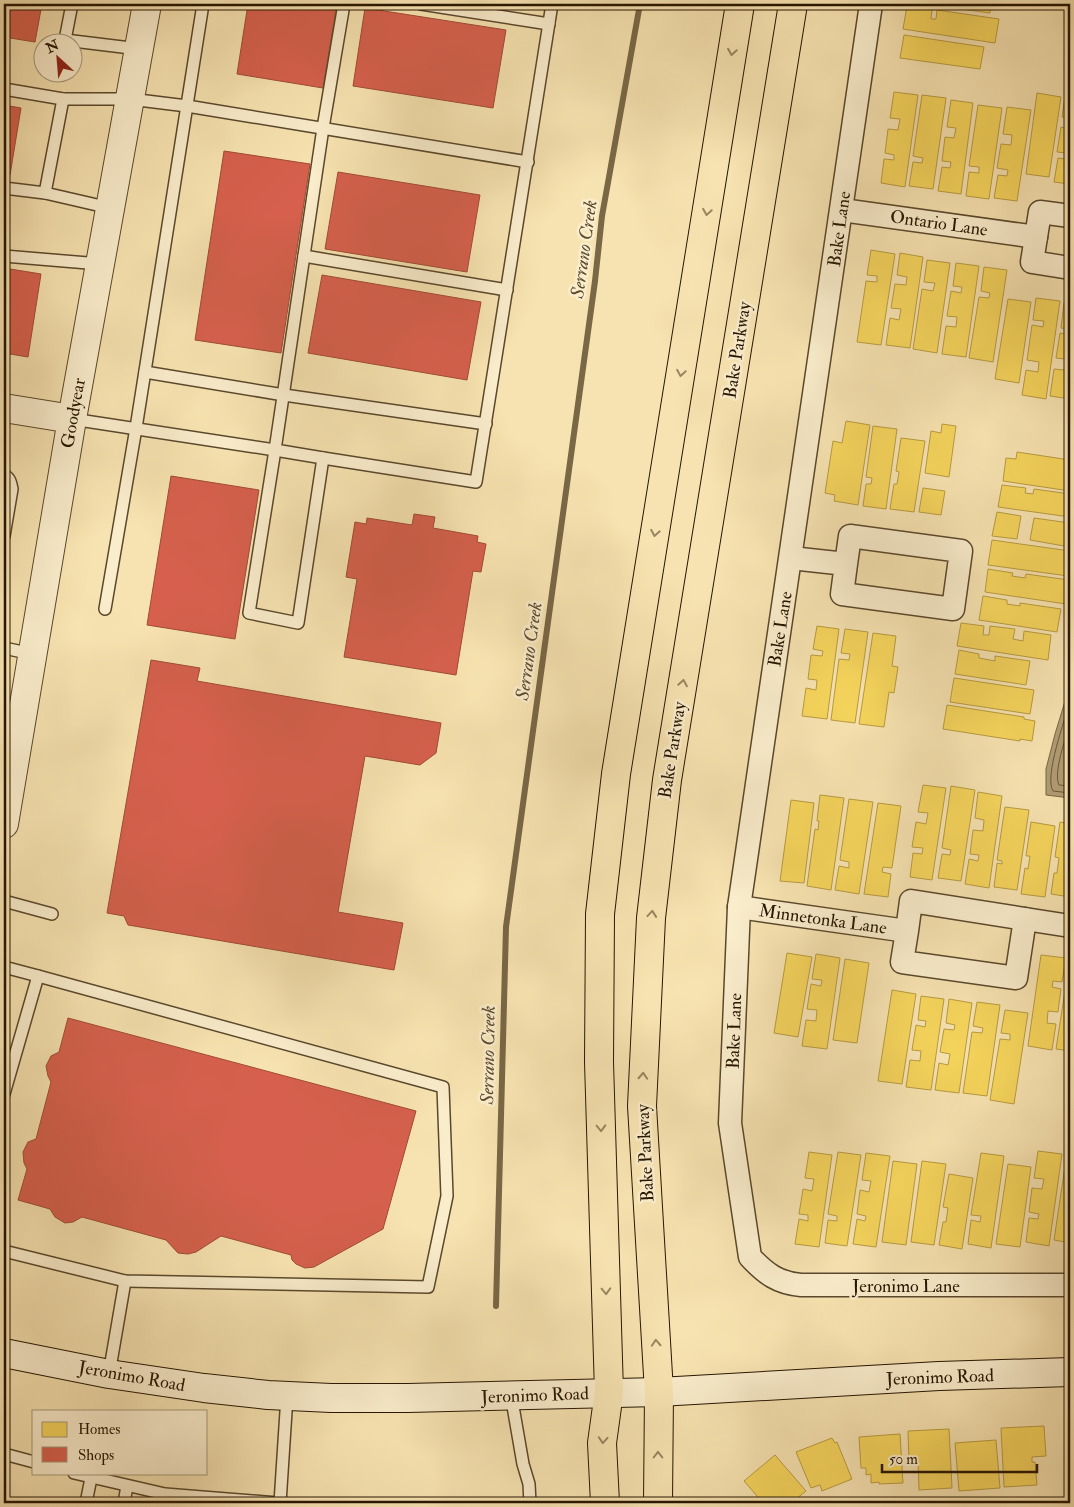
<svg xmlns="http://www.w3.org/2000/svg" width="1074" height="1507" viewBox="0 0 1074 1507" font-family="'IM FELL Double Pica',serif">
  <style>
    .water { fill: #b09d75; stroke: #796746 }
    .homes { fill: #f6d55c; stroke: #b89b40 }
    .shops { fill: #d6604d; stroke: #a14a36 }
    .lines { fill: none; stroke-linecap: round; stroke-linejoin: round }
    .shore { stroke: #6b593a; stroke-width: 1 }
    .stream { stroke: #796746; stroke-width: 6 }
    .service-casing { stroke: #5a482c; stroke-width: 14 }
    .minor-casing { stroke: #5a482c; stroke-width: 25 }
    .tertiary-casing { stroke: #5a482c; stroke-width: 30 }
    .secondary-casing { stroke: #261500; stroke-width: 30 }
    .primary-casing { stroke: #261500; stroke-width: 30 }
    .service { stroke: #faedcc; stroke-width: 11 }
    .minor { stroke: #faedcc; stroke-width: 22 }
    .tertiary { stroke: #faedcc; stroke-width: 28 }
    .secondary { stroke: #faedcc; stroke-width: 28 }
    .primary { stroke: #f7e3b1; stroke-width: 28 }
    .oneway { stroke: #998661 }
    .labels { text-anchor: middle; stroke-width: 5; stroke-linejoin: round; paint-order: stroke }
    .street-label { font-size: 18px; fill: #261500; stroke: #faedcc }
    .water-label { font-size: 19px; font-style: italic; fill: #5d4b2f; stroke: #faedcc }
  </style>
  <rect width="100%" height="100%" fill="#f7e3b1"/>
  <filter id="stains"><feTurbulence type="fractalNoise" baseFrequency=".004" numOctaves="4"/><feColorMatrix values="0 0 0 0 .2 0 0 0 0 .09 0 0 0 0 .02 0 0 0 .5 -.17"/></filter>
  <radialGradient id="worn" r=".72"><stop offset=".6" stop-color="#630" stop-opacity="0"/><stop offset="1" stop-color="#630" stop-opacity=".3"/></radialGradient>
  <!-- water -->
  <path class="water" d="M1070,685V798L1046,795V769L1055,734Z"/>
  <!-- homes -->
  <g class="homes">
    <path d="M924,4H991L990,13Z"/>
    <path d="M907,6L932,9L931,19H936L937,10L999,19L995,43L903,29Z"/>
    <path d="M904,35L984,47L980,69L900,58Z"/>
    <path d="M1066,89L1070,90V118L1062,117Z"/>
    <path d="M894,92L918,95L905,187L881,183L884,159L894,160V155L885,153L888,129L898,130L900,119L890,118Z"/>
    <path d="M1037,93L1061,97L1049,177L1026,174Z"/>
    <path d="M922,95L946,98L933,189L909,186L913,162L922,163L923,158L913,156Z"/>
    <path d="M951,100L973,103L961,194L938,191L942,167L950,168L951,162L942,161L945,137L954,138L956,128L947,127Z"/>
    <path d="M978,105L1002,108L989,199L966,196L969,172L979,173V167L969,166Z"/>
    <path d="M1007,107L1031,110L1017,201L994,198L998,175L1007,176L1008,170L997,168L1001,144L1011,145L1012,135L1003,134Z"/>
    <path d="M1061,127L1070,129V184L1054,182L1058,158L1066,159L1067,153L1057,152Z"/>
    <path d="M871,250L895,254L881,345L857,342L866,281L877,282V276L867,275Z"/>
    <path d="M900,253L923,257L910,348L886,345L890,318L899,320L901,309L891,308L895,284L906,285L907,277L897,275Z"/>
    <path d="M927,260L950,263L937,353L913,349L922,289L933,291L935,283L924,282Z"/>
    <path d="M956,263L979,266L966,357L942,354L946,326L956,327L957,317L947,316L951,291L961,293L962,287L953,286Z"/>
    <path d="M984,267L1007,270L993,362L969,358L979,297L989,298L990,293L981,291Z"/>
    <path d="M1036,298L1060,301L1046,399L1022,395L1026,370L1038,372L1039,362L1027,360L1032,325L1043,327L1044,321L1033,320Z"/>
    <path d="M1008,299L1031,302L1019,383L995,379Z"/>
    <path d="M1064,303L1070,304V399L1050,396L1054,369L1064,370L1066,359L1056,358L1060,333L1069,335L1070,329L1061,328Z"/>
    <path d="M846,421L870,425L858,505L834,501L835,495L825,493L833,441L842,443Z"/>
    <path d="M942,424L956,426L949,477L925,473L931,431L941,433Z"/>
    <path d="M873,426L897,429L886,509L863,506L866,484H871L872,478L866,477Z"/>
    <path d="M901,438L925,441L914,512L890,509L894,484H897L899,472L896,471Z"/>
    <path d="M1017,452L1070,460V491L1003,481L1006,458L1016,459Z"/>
    <path d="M1002,485L1026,488L1025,493L1033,494L1034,489L1070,494V517L998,507Z"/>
    <path d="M923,488L945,491L941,515L919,512Z"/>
    <path d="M997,512L1021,516L1017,539L992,536Z"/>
    <path d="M1034,518L1070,523V547L1030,540Z"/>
    <path d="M992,540L1070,551L1068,576L988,565Z"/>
    <path d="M988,569L1013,573L1012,576L1025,578L1026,574L1069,580L1066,604L985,592Z"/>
    <path d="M983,596L1007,600V604L1020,606V603L1061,609L1057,632L979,620Z"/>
    <path d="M961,623L984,626L983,635H989L990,626L1015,629L1013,639L1023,641L1024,631L1051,635L1048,660L957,646Z"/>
    <path d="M817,626L839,629L827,719L802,716L806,688L816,690L817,680L808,679L811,655L822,656L823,651L813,649Z"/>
    <path d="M845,629L868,632L855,723L831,720L839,659L849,660L850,654L841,653Z"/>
    <path d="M873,633L896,636L892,666L898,667L894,693L889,692L884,727L859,724Z"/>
    <path d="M959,650L979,654V658L995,661V656L1030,661L1026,685L955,674Z"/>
    <path d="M954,678L1034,690L1030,714L950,702Z"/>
    <path d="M947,705L1024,717V719L1035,721L1032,741L1020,739V741L943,729Z"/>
    <path d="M923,785L946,788L932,880L910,877L913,853L922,854L923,848L912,847L916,822L926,824L928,813L918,812Z"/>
    <path d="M951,786L975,790L961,881L938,878L942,854L950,855L951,850L942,848Z"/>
    <path d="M978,792L1002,796L989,888L965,884L969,859L978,861L979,855L970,854L973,830L983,831L984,820L975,818Z"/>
    <path d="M820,795L844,798L831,890L807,886L815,829L818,830L819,821H817Z"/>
    <path d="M849,799L873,802L859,894L835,890L839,866L849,868V862L840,860Z"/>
    <path d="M791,800L814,803L804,883L780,881Z"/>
    <path d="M878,803L901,806L892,868L883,867L882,872L891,874L888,897L864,894Z"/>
    <path d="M1005,807L1029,810L1017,890L994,887L997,863L1002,864V861L997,860Z"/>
    <path d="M1031,822L1055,826L1045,897L1021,894L1025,868L1028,869L1030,856H1026Z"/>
    <path d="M1060,822L1070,824V897L1051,894L1054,873H1057L1059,858L1055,857Z"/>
    <path d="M787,953L812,957L798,1037L774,1033Z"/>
    <path d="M816,954L840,958L827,1049L802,1046L806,1020L816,1021L817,1010L807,1009L811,984L821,986L822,980L812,979Z"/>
    <path d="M1041,955L1066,958L1062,982L1053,981L1052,987L1061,989L1058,1012L1048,1011L1047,1023L1056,1024L1052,1050L1028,1046Z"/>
    <path d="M1070,958V1051L1056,1049Z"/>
    <path d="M845,959L869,963L857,1043L833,1040Z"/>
    <path d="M892,990L916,994L902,1084L878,1081Z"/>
    <path d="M921,996L944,999L931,1090L906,1087L910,1060L920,1061L921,1051L912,1050L916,1025L925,1027L926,1021L918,1020Z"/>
    <path d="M949,999L972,1003L959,1093L935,1090L939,1063L948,1065L950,1054L940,1052L944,1029L954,1030L955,1025L946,1023Z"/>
    <path d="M977,1002L1000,1005L987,1096L963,1093L972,1032L982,1033L983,1028L973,1026Z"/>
    <path d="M1005,1010L1028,1013L1014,1104L990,1100L1000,1039L1010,1040V1034L1001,1033Z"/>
    <path d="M1038,1151L1062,1154L1049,1246L1026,1242L1029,1218L1038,1219L1039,1214L1029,1212L1032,1188L1042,1189L1044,1179L1034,1178Z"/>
    <path d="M809,1152L832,1155L819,1247L795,1244L799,1219L808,1221V1215L799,1214L803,1189L812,1191L814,1179L805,1178Z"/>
    <path d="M838,1152L861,1155L847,1246L825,1243L828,1220L837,1221V1216L828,1214Z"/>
    <path d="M866,1153L890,1156L876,1247L853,1244L857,1219L865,1221L866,1216L857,1214L860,1190L869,1192L871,1181L862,1180Z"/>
    <path d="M981,1153L1004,1156L991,1248L968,1244L971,1220L980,1222L981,1216L971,1215Z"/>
    <path d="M1066,1160H1070V1243L1054,1240Z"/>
    <path d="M893,1161L917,1164L906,1245L882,1242Z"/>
    <path d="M922,1161L946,1164L934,1245L911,1242Z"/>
    <path d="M1008,1164L1031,1167L1020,1247L996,1244Z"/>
    <path d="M949,1174L973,1178L962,1249L939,1245L943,1222H946L948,1208L943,1207Z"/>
    <path d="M1044,1426L1046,1456L1032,1457V1462H1035L1037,1485L1004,1487L1001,1428Z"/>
    <path d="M949,1429L952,1488L919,1490L918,1460L909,1461L908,1431Z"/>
    <path d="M900,1434L903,1483L879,1484V1482L871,1483V1474L866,1475V1468H861L859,1437Z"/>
    <path d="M832,1438L835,1443L837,1442L852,1479L822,1491L820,1485L811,1488L796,1452Z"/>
    <path d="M996,1440L1000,1488L959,1491L955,1443Z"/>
    <path d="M775,1455L806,1491L791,1503H763L744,1481Z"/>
  </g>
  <!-- shops -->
  <g class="shops">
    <path d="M4,4H42L35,42L4,37Z"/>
    <path d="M248,4H337L323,88L237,74Z"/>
    <path d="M365,8L506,30L493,108L353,86Z"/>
    <path d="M4,105L21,108L10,175L4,174Z"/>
    <path d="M224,151L310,164L281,353L195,340Z"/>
    <path d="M338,172L480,195L467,272L325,249Z"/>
    <path d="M4,268L41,274L28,357L4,353Z"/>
    <path d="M322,275L481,302L467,380L308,353Z"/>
    <path d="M171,476L259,490L235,639L147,625Z"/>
    <path d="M414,514L435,517L433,528L478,536L477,542L486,544L481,572L473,571L456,675L344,657L357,579L346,577L355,522L366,524L367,518L412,525Z"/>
    <path d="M151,660L200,668L197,681L441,723L436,753L420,765L365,756L338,912L403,923L394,970L128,925L124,916L107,913Z"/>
    <path d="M68,1018L416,1111L383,1229L314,1267L305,1268L296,1264L292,1260L291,1255L221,1236L196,1252L188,1254L178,1253L166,1240L82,1217L73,1222L65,1223L55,1217L50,1209L18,1200L27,1169L24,1163L23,1152L28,1142L36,1139L51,1082L48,1076L46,1066L51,1056L59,1052Z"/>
  </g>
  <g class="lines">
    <!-- shore -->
    <g class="shore">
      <path d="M1070,702C1065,719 1044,777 1053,791L1070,793"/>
      <path d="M1070,723C1066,737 1053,773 1059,785L1070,786"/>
    </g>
    <!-- stream -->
    <path class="stream" d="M496,1306L506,927L595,281L602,216L640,4"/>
    <!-- service casing -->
    <g class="service-casing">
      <g id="service">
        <path d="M72,4L65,40L139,49"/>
        <path d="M421,4L549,24"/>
        <path d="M4,89L63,99H130L187,106L528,162"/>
        <path d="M63,99L45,193L110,208"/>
        <path d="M4,188L45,193"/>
        <path d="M4,256L100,264"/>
        <path d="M304,256L507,290"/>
        <path d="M145,372L284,395L486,424"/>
        <path d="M72,419L275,450L249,613L298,623L323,458L476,482L552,4"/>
        <path d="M323,458L275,450L323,128L344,4"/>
        <path d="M4,475C10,478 11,483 12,489L4,536"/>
        <path d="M105,609L136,428L203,4"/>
        <path d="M4,648L32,654"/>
        <path d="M4,901L52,914"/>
        <path d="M4,967L38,976"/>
        <path d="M4,1094L38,976L443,1087L447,1196L428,1287L125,1281L4,1251"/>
        <path d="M109,1374L125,1281"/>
        <path d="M511,1395L523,1464L529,1484L530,1503"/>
        <path d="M4,1454L34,1462"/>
        <path d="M74,1473L165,1494L278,1503"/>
        <path d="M86,1503L91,1478"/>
        <path d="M124,1503L127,1486"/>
        <path d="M280,1503L287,1396"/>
      </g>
    </g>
    <!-- minor casing -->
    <g class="minor-casing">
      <g id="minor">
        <path d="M871,4L739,907L730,1123L750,1257C766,1274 778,1283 801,1285H1070"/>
        <path d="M842,210L1036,237"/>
        <path d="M1070,216L1040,212L1032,262L1070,268"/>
        <path d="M791,558L846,564L842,594L953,609L961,551L850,536L846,564"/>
        <path d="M739,907L907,931L902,962L1016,978L1025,919L911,901L907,931"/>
        <path d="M1025,919L1070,926"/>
      </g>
    </g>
    <!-- tertiary casing -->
    <g class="tertiary-casing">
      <g id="tertiary">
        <path d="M4,408L72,419"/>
        <path d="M4,824L72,419L147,4"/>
      </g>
    </g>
    <!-- secondary casing -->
    <g class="secondary-casing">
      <path id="secondary" d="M4,1353L109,1374L204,1388L268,1395L331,1398H408L659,1392L939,1376L1070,1372"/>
    </g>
    <!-- primary casing -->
    <g class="primary-casing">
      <g id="primary">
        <path d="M605,1503L602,1443L609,1392L599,1062L600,914L616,774L740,4"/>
        <path d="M658,1503L659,1392L642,1106L651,918L667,780L793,4"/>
      </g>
    </g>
    <!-- service -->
    <use href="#service" class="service"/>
    <!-- minor -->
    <use href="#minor" class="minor"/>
    <!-- tertiary -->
    <use href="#tertiary" class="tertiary"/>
    <!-- secondary -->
    <use href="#secondary" class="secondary"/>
    <!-- primary -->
    <use href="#primary" class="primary"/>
  </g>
  <!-- one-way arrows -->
  <defs><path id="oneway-chevron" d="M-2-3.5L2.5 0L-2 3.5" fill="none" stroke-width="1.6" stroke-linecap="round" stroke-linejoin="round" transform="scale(1.25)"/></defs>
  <g class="oneway">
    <use href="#oneway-chevron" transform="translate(732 52) rotate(99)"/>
    <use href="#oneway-chevron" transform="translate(707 212) rotate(99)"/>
    <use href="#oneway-chevron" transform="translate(681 373) rotate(99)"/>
    <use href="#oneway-chevron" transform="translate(655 533) rotate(100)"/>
    <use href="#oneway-chevron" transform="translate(683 683) rotate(-81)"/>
    <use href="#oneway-chevron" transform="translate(652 914) rotate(-85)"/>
    <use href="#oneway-chevron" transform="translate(643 1076) rotate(-87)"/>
    <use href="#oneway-chevron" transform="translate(601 1128) rotate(88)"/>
    <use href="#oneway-chevron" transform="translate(606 1291) rotate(88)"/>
    <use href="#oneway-chevron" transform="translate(656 1343) rotate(-93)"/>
    <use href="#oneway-chevron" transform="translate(603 1440) rotate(94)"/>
    <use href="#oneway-chevron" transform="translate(658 1455) rotate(-90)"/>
  </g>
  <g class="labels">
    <!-- street labels -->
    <g class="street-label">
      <text transform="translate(939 223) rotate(8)" y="6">Ontario Lane</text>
      <text transform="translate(839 229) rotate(-82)" y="6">Bake Lane</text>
      <text transform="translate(737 350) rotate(-81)" y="6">Bake Parkway</text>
      <text transform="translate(73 413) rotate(-80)" y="6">Goodyear</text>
      <text transform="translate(780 629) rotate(-81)" y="6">Bake Lane</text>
      <text transform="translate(672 750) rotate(-81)" y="6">Bake Parkway</text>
      <text transform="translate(823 919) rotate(8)" y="6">Minnetonka Lane</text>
      <text transform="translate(734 1031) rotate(-88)" y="6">Bake Lane</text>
      <text transform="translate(645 1153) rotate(-93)" y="6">Bake Parkway</text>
      <text x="906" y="1292">Jeronimo Lane</text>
      <text transform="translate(132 1376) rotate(10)" y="6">Jeronimo Road</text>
      <text transform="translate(940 1377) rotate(-2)" y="6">Jeronimo Road</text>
      <text transform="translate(535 1395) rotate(-2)" y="6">Jeronimo Road</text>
    </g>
    <!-- water labels -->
    <g class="water-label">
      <text transform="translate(583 249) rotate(-82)" y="7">Serrano Creek</text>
      <text transform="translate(528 651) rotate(-82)" y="7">Serrano Creek</text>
      <text transform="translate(487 1055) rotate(-89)" y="7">Serrano Creek</text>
    </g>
  </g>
  <!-- margin -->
  <rect width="1074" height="1507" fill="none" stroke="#f7e3b1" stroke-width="20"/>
  <rect x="5" y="5" width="1064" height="1497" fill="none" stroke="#261500" stroke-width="2.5"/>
  <rect x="10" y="10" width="1054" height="1487" fill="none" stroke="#261500"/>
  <!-- legend -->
  <rect x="32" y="1410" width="175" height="65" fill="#faedcc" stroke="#a5977a"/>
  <rect x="42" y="1422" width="25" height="15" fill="#f6d55c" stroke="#a5977a"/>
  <text x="78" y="1434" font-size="15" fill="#261500">Homes</text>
  <rect x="42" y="1447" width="25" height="15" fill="#d6604d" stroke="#a5977a"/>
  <text x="78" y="1460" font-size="15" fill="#261500">Shops</text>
  <!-- north arrow -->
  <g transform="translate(58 58) rotate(334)"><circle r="24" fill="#faedcc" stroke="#a5977a"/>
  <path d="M0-4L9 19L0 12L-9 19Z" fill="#8f2418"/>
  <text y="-8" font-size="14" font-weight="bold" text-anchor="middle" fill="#261500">N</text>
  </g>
  <!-- scale -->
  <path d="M882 1464v8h155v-8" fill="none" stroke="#261500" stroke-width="2.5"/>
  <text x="889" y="1464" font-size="15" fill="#261500" stroke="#faedcc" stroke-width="4" paint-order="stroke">50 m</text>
  <rect width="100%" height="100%" filter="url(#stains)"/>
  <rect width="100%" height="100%" fill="url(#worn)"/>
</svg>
